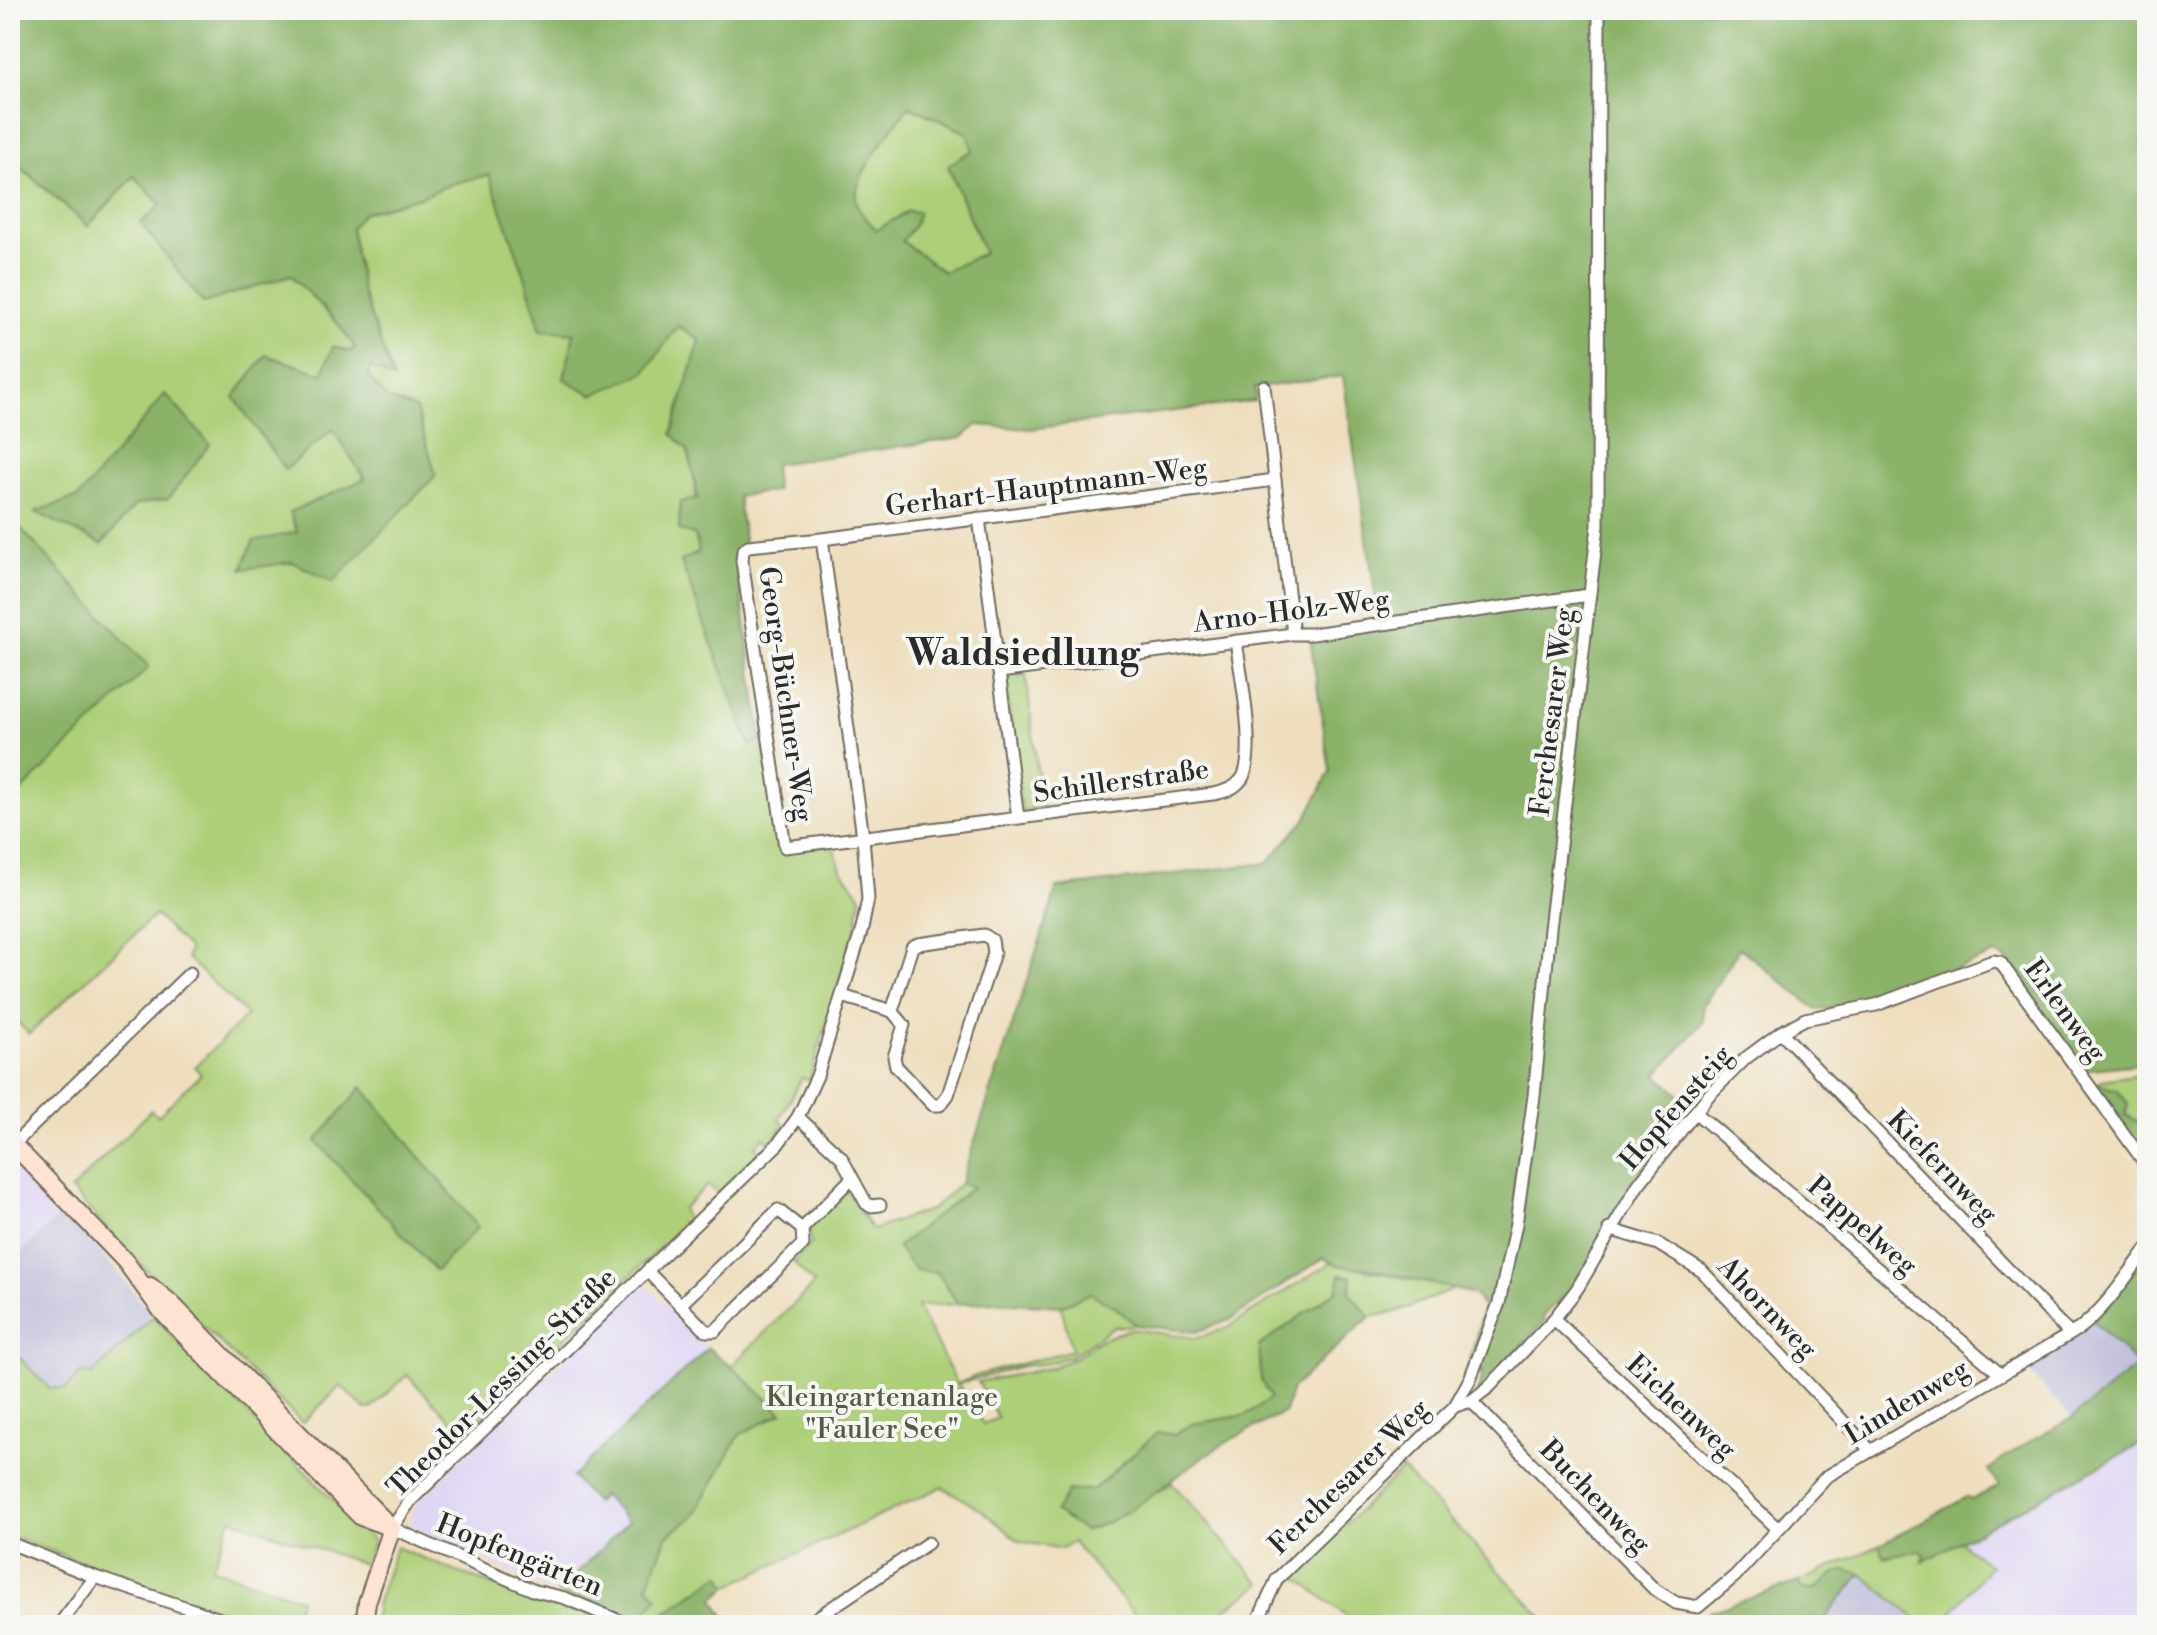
<svg xmlns="http://www.w3.org/2000/svg" width="2157" height="1635" viewBox="0 0 2157 1635" font-family="'Libre Bodoni',serif">
  <style>
    .built { fill: #dfd5f5 }
    .industrial { fill: #c3c1db }
    .green { fill: #adcf78; stroke: #6c7d52; stroke-width: 2; fill-rule: evenodd }
    .forest { fill: #8ab268; stroke: #5a6e4a; stroke-width: 2; fill-rule: evenodd }
    .lines { fill: none; stroke-linecap: round; stroke-linejoin: round }
    .street-casing { stroke: #6f6a5e; stroke-width: 15 }
    .secondary-casing { stroke: #6f6a5e; stroke-width: 20 }
    .street { stroke: #fff; stroke-width: 11 }
    .secondary { stroke: #fee3d2; stroke-width: 16 }
    .labels { text-anchor: middle; stroke-width: 8; stroke-linejoin: round; paint-order: stroke }
    .street-label { font-size: 28px; fill: #2b2b2b; stroke: #f6f6f2 }
    .park-label { font-size: 28px; fill: #525c42; stroke: #f6f6f2 }
    .district-label { font-size: 36px; font-weight: bold; fill: #2b2b2b; stroke: #f6f6f2 }
  </style>
  <rect width="100%" height="100%" fill="#f6f6f2"/>
  <filter id="ink" filterUnits="userSpaceOnUse"><feTurbulence type="fractalNoise" baseFrequency=".0125" numOctaves="2"/><feDisplacementMap in="SourceGraphic" scale="16" xChannelSelector="R" yChannelSelector="G"/><feConvolveMatrix kernelMatrix="1 2 1 2 8 2 1 2 1" color-interpolation-filters="sRGB"/></filter>
  <filter id="wash" filterUnits="userSpaceOnUse"><feTurbulence type="fractalNoise" baseFrequency=".006" numOctaves="4" result="noise"/><feDisplacementMap in="SourceGraphic" scale="32" xChannelSelector="R" yChannelSelector="G"/><feGaussianBlur stdDeviation="1.8" result="paint"/><feColorMatrix in="noise" values="0 0 0 0 0 0 0 0 0 0 0 0 0 0 0 0 0 1.4 0 .05"/><feComposite in="paint" operator="in"/></filter>
  <g filter="url(#wash)">
    <rect width="100%" height="100%" fill="#eedebe"/>
    <!-- built -->
    <g class="built">
      <path d="M10,1155L64,1211L10,1264Z"/>
      <path d="M643,1282L708,1348L573,1477L594,1502L603,1495L629,1522L557,1593L409,1525L416,1504Z"/>
      <path d="M2147,1441V1625H1941L1989,1566L1959,1541Z"/>
    </g>
    <!-- industrial -->
    <g class="industrial">
      <path d="M64,1211L90,1239L153,1316L92,1376L83,1372L65,1389L49,1388L10,1348V1264Z"/>
      <path d="M2093,1321L2139,1364L2072,1418L2022,1364Z"/>
      <path d="M1861,1574L1921,1622L1919,1625H1820Z"/>
    </g>
    <!-- green -->
    <g class="green">
      <path d="M909,106L967,133L973,150L948,166L984,253L943,272L902,241L913,227L908,211L877,230C870,223 861,215 857,205C849,179 894,127 909,106Z"/>
      <path d="M12,160L88,226L134,176L161,205L141,223L291,275L338,324L355,347L323,374L285,470L333,428L365,480L290,512L297,532L243,569L293,562L333,581L436,475L416,410L387,399L368,376L370,366L393,377L362,291L351,228L363,213L420,197L454,183L489,175L524,273L541,330L574,332L644,373L678,325L700,341L672,433C677,439 686,445 688,452C702,485 692,520 699,553L681,561L750,745L762,741L780,846H833L841,869L861,896L857,924L809,1080L802,1078L779,1120L785,1125L770,1143L764,1137L755,1147L760,1153L720,1194L708,1185L682,1209L688,1221L464,1434L407,1375L371,1409H365L341,1386L302,1423L146,1270L71,1190L151,1110L158,1116L201,1074L195,1067L247,1015L187,958L189,949L155,915L29,1034L10,1014V802L148,667L10,517V161ZM79,497L168,499L135,505L102,544L36,512Z"/>
      <path d="M1026,675L1042,808L1022,811L1005,678Z"/>
      <path d="M2147,1073V1130L2143,1124L2125,1115L2128,1105L2096,1085L2102,1080Z"/>
      <path d="M961,1183L974,1186L937,1272L958,1304L917,1306L957,1384L978,1375L1072,1350L1061,1306L1090,1293L1115,1307L1136,1325L1113,1327L1071,1356L1049,1363L1022,1366L958,1384L983,1424L998,1418L978,1382L1050,1368L1073,1359L1100,1340L1130,1329L1196,1338L1228,1327L1332,1262L1455,1289L1396,1312L1370,1317L1350,1294L1337,1290L1259,1346L1272,1398L1246,1415L1192,1424L1174,1435L1158,1432L1094,1489L1108,1523L1172,1483L1261,1584L1204,1625H1144L1073,1542L1062,1549L1019,1541L980,1509L942,1487L728,1586L721,1574L664,1614L658,1625H652L639,1619L657,1598L647,1585L667,1536L694,1516L740,1434L782,1413L731,1366L814,1284L793,1262L811,1244L809,1227L846,1189L872,1230L932,1209Z"/>
      <path d="M153,1316L373,1541L366,1565L231,1519L212,1568L300,1599L295,1621L307,1625H259L10,1536V1348L49,1388L65,1389L83,1372L92,1375Z"/>
      <path d="M1402,1469L1550,1625H1359L1293,1575Z"/>
      <path d="M1959,1541L1990,1566L1941,1625H1919L1920,1622L1861,1574C1851,1576 1837,1576 1828,1580C1817,1585 1813,1595 1800,1587L1798,1582L1880,1545L1885,1558L1920,1550L1925,1555L1923,1561Z"/>
      <path d="M396,1547L457,1572L536,1600L560,1601L616,1625H374L377,1602Z"/>
    </g>
    <!-- forest -->
    <g class="forest">
      <path d="M10,10H2147V1063L2083,1070L2005,958L1995,954L1878,1000L1817,1010L1740,948L1703,1006V1022L1657,1075L1693,1107L1630,1187L1573,1288L1543,1316L1545,1321L1477,1393L1483,1371L1465,1377L1484,1308L1474,1294L1368,1268L1340,1266L1324,1258L1231,1319L1196,1332L1136,1325L1115,1307L1090,1293L1061,1306L994,1302L958,1304L937,1272L915,1270L897,1247L973,1187L961,1183L1057,888L1267,863L1306,819L1330,771L1310,638L1380,627L1343,376L1255,388V401L1031,429L977,425L962,438L774,464L776,491L738,496L744,540L736,559L762,741L750,745L681,561L699,552L695,535L679,530L680,502L698,498L688,450L672,434L700,340L678,326L644,373L593,395L564,379L574,333L541,330L524,273L489,175L454,183L420,197L363,213L351,228L362,291L393,379L370,367L368,376L387,399L416,409L436,475L333,582L293,562L242,569L253,541L297,532L290,512L365,479L333,429L285,470L234,397L266,355L322,374L333,346L351,352L355,347L338,324L291,275L203,303L141,223L161,205L134,176L88,226L13,160L10,161ZM909,106L967,133L973,150L948,165L984,253L943,272L902,241L913,227L919,212L908,211L877,230C870,223 861,215 857,205C849,179 894,127 909,106Z"/>
      <path d="M165,394L210,444L168,499L135,505L102,544L35,512L79,497Z"/>
      <path d="M10,517L149,667L10,802Z"/>
      <path d="M2098,1084L2117,1090L2128,1103L2125,1115L2143,1124L2147,1130V1161L2095,1087Z"/>
      <path d="M362,1087L478,1227L436,1271L316,1141Z"/>
      <path d="M2147,1254V1441L1922,1562L1925,1555L1920,1550L1884,1557L1880,1545L1967,1497L1971,1500L1999,1486L1988,1470L2017,1449L2072,1418L2138,1365L2093,1321Z"/>
      <path d="M1340,1275L1352,1277L1350,1294L1370,1317L1292,1388L1285,1412C1260,1425 1233,1437 1209,1453C1168,1481 1133,1516 1084,1531L1055,1512L1068,1491L1094,1489L1158,1432L1174,1435L1192,1424L1246,1415L1271,1398L1261,1381L1259,1346L1337,1290Z"/>
      <path d="M708,1348L731,1366L782,1413L740,1434L694,1516L667,1536L648,1585L658,1598L639,1619L629,1621L557,1593L628,1522L603,1495L595,1502L572,1477Z"/>
      <path d="M1845,1570L1861,1574L1820,1625H1702L1709,1612L1798,1582L1802,1589L1814,1590L1831,1576Z"/>
      <path d="M721,1574L728,1586L714,1599L727,1621L721,1625H658L664,1614Z"/>
    </g>
  </g>
  <g filter="url(#ink)">
    <g class="lines">
      <!-- street casing -->
      <g class="street-casing">
        <g id="street">
          <path d="M1264,386L1293,634"/>
          <path d="M979,518L1018,818"/>
          <path d="M1236,641C1240,670 1258,759 1241,780C1234,789 1224,792 1213,794L785,847L742,561L743,551L748,546L822,539L1275,480"/>
          <path d="M999,672L1293,634H1312L1589,595"/>
          <path d="M842,996L892,1011L904,1025L894,1057L896,1066L933,1105H940L948,1095L994,953L992,940L984,935L918,944L912,947L892,1011"/>
          <path d="M1781,1032L2070,1334"/>
          <path d="M1695,1112L2000,1374"/>
          <path d="M798,1117L841,1157L866,1203L870,1206L880,1205"/>
          <path d="M14,1144L190,973"/>
          <path d="M1609,1229L1658,1244L1702,1271L1871,1451"/>
          <path d="M647,1271L706,1331H715L803,1244L802,1229L852,1178"/>
          <path d="M680,1305L778,1210L802,1229"/>
          <path d="M1554,1319L1777,1528"/>
          <path d="M1471,1401L1654,1589L1676,1603L1698,1607L1735,1576L1826,1477L2079,1329C2106,1308 2126,1277 2147,1249"/>
          <path d="M1455,1406L1471,1401L1489,1387L1554,1319L1577,1289L1638,1185L1708,1096L1746,1058L1781,1032L1805,1019L1876,1005L1993,961L2000,962L2147,1166"/>
          <path d="M10,1543L95,1577L238,1625"/>
          <path d="M59,1625L95,1577"/>
          <path d="M629,1625L565,1598L535,1591L392,1528L410,1501L778,1144L798,1117L817,1076L862,929L868,899L863,837L822,539"/>
          <path d="M806,1625L928,1543"/>
          <path d="M1256,1625L1277,1579L1455,1406L1470,1379L1499,1303L1516,1224L1534,1096L1550,929L1598,526L1599,10"/>
        </g>
      </g>
      <!-- secondary casing -->
      <g class="secondary-casing">
        <g id="secondary">
          <path d="M10,1141L125,1261L163,1313L344,1500L361,1517L392,1528"/>
          <path d="M150,1286L171,1303L388,1524"/>
          <path d="M364,1625L367,1602L392,1528"/>
        </g>
      </g>
      <!-- street -->
      <use href="#street" class="street"/>
      <!-- secondary -->
      <use href="#secondary" class="secondary"/>
    </g>
  </g>
  <g class="labels">
    <!-- street labels -->
    <g class="street-label">
      <text transform="translate(1046 486) rotate(-7)" y="10">Gerhart-Hauptmann-Weg</text>
      <text transform="translate(1291 610) rotate(-7)" y="10">Arno-Holz-Weg</text>
      <text transform="translate(787 694) rotate(82)" y="10">Georg-Büchner-Weg</text>
      <text transform="translate(1551 712) rotate(-83)" y="10">Ferchesarer Weg</text>
      <text transform="translate(1121 780) rotate(-8)" y="10">Schillerstraße</text>
      <text transform="translate(2066 1010) rotate(54)" y="10">Erlenweg</text>
      <text transform="translate(1675 1107) rotate(-49)" y="10">Hopfensteig</text>
      <text transform="translate(1943 1166) rotate(46)" y="10">Kiefernweg</text>
      <text transform="translate(1863 1225) rotate(41)" y="10">Pappelweg</text>
      <text transform="translate(1768 1307) rotate(46)" y="10">Ahornweg</text>
      <text transform="translate(501 1382) rotate(-45)" y="10">Theodor-Lessing-Straße</text>
      <text transform="translate(1906 1401) rotate(-31)" y="10">Lindenweg</text>
      <text transform="translate(1682 1406) rotate(43)" y="10">Eichenweg</text>
      <text transform="translate(1348 1476) rotate(-44)" y="10">Ferchesarer Weg</text>
      <text transform="translate(1596 1496) rotate(46)" y="10">Buchenweg</text>
      <text transform="translate(520 1554) rotate(22)" y="10">Hopfengärten</text>
    </g>
    <!-- park labels -->
    <g class="park-label">
      <text x="882" y="1406">Kleingartenanlage<tspan x="882" dy="32">"Fauler See"</tspan></text>
    </g>
    <!-- district labels -->
    <g class="district-label">
      <text x="1023" y="665">Waldsiedlung</text>
    </g>
  </g>
  <!-- margin -->
  <rect width="2157" height="1635" fill="none" stroke="#f6f6f2" stroke-width="40"/>
</svg>
